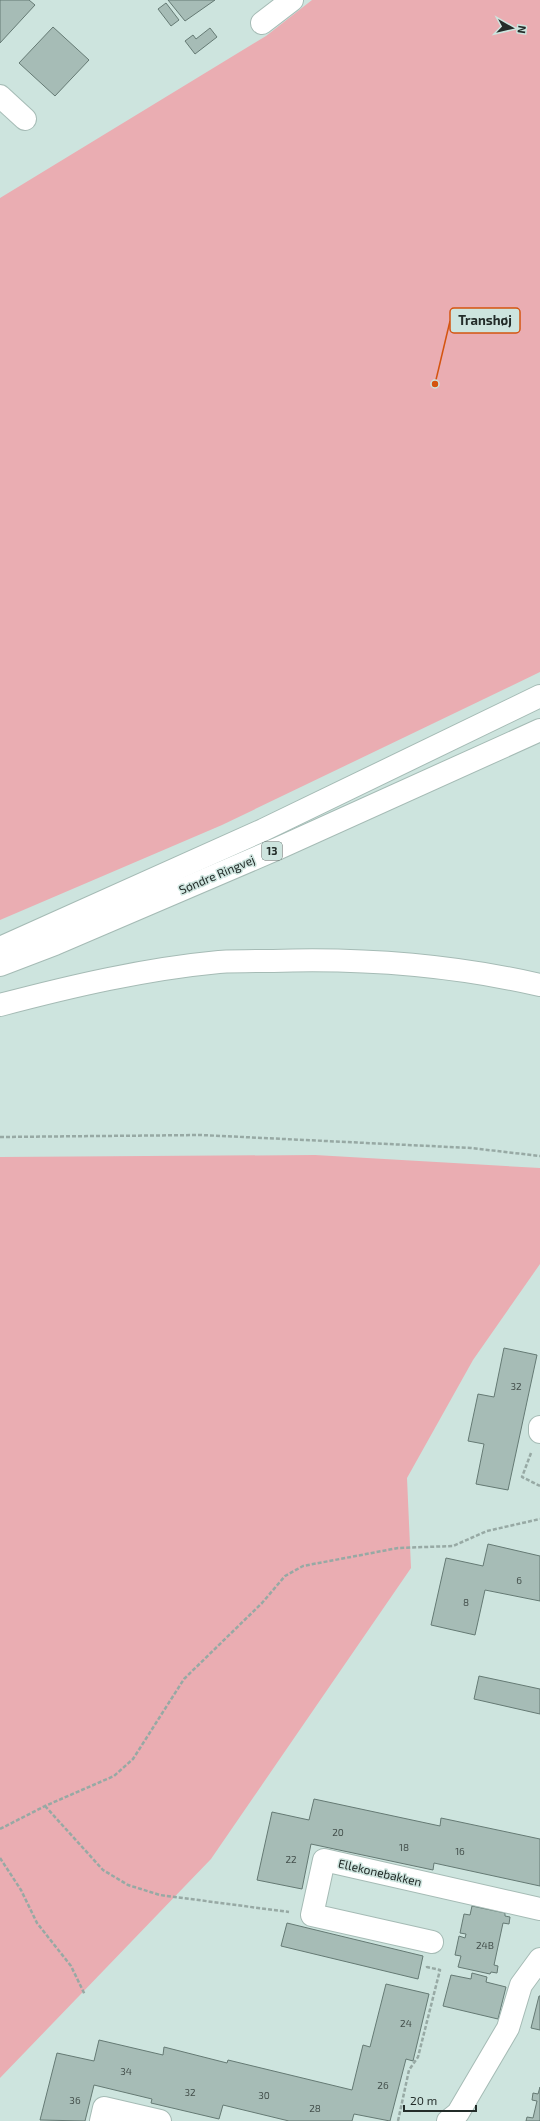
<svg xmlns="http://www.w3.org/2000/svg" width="540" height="2121" viewBox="0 0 540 2121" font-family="'Exo 2',sans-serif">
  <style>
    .green { fill: #eaadb2 }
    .building { fill: #a6bcb6; stroke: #657a74 }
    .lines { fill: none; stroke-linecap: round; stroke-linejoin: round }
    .minor-casing { stroke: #a5bbb5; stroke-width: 24 }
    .major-casing { stroke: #a5bbb5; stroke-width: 24 }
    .path { stroke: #97a9a4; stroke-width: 2.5; stroke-dasharray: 4 2; stroke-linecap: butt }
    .minor { stroke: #fff; stroke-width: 22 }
    .major { stroke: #fff; stroke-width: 22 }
    .labels { text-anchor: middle; stroke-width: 3; stroke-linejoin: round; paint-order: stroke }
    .number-label { font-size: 10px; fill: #44504c }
    .shield { fill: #cde4de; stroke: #56635f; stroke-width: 1 }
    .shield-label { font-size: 11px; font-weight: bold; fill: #232c29 }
    .street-label { font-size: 12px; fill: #232c29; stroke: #cde4de }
    .leader { fill: none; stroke: #d4540f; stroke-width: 1.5 }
    .callout-dot { fill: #d4540f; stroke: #cde4de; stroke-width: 1.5 }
    .callout { fill: #cde4de; stroke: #d4540f; stroke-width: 1.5 }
    .callout-label { font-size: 13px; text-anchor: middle; font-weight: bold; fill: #232c29 }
  </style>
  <rect width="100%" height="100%" fill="#cde4de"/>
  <!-- green -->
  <g class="green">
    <path d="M312,0H540V672L222,825L0,920V198L266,36Z"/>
    <path d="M315,1155L540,1168V1264L473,1360L407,1478L411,1568L211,1859L0,2078V1157Z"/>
  </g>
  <!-- building -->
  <g class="building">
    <path d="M0,0H29L35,5L0,43Z"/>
    <path d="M168,0H215L185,21Z"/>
    <path d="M166,3L179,20L171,26L158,9Z"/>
    <path d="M53,27L89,60L55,96L19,63Z"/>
    <path d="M210,28L217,37L195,54L185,41L193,35L196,39Z"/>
    <path d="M504,1348L537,1355L508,1490L476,1484L484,1444L468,1441L478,1394L494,1397Z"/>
    <path d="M488,1544L540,1556V1601L485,1590L475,1635L431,1625L446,1558L483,1566Z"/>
    <path d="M479,1676L540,1689V1714L474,1699Z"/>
    <path d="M314,1799L440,1826L441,1818L540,1839V1886L434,1863L433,1870L311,1844L302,1889L257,1880L272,1812L309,1820Z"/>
    <path d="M472,1906L505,1913V1916L510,1917L509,1924L503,1923L494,1965L498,1966L497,1973L491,1972L490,1974L458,1967L461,1956L455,1955L459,1936L465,1938L466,1934L460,1933L464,1914L470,1915Z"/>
    <path d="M287,1923L423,1956L418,1979L281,1946Z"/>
    <path d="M472,1973L487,1977L486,1982L506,1987L498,2019L443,2006L451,1975L471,1979Z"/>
    <path d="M386,1984L429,1994L413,2061L406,2059L390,2121L354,2114L352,2121H289L223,2105L219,2119L151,2103L152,2099L94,2085L85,2121L40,2120L57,2053L94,2061L99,2040L163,2055L164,2047L227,2063L228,2060L352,2090L363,2045L370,2047Z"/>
    <path d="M539,1996H540V2030L531,2028Z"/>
    <path d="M540,2087V2121H526L527,2117L533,2118L537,2101L532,2100L533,2093L538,2094Z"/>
  </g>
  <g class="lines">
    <!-- minor casing -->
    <g class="minor-casing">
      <g id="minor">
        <path d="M262,23L292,0"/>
        <path d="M0,96L25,119"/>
        <path d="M540,1427V1432"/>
        <path d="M432,1942L312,1915L324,1860L540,1909"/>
        <path d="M101,2121L104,2108L160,2121"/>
        <path d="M448,2121L458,2113L508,2028L521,1985L540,1959"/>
      </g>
    </g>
    <!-- major casing -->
    <g class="major-casing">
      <g id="major">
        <path d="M0,948L263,830L540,696"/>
        <path d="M0,965L55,944L279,848L540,730"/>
        <path d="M0,1005C72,986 145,969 219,962C237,961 255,961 273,961C363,958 452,965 540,985"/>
      </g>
    </g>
    <!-- path -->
    <g class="path">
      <path d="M0,1137L201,1135L471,1148L540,1156"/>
      <path d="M531,1453L522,1477L540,1486"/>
      <path d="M45,1806L103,1870L128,1885L160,1895L289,1912"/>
      <path d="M0,1829L45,1806L114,1776L133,1759L184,1679L262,1603L285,1576L303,1566L398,1548L453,1546L487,1531L540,1519"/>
      <path d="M0,1858L21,1890L37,1923L71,1966L85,1995"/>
      <path d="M398,2121L409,2070L418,2057L440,1970L427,1967V1964"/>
    </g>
    <!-- minor -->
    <use href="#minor" class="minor"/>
    <!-- major -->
    <use href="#major" class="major"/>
  </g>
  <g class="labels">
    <!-- number labels -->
    <g class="number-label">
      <text x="516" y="1390">32</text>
      <text x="519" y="1584">6</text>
      <text x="466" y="1606">8</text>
      <text x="338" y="1836">20</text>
      <text x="404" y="1851">18</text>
      <text x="460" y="1855">16</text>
      <text x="291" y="1863">22</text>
      <text x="485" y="1949">24B</text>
      <text x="406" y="2027">24</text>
      <text x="126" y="2075">34</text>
      <text x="383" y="2089">26</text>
      <text x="190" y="2096">32</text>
      <text x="264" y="2099">30</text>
      <text x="75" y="2104">36</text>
      <text x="315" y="2112">28</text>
    </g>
    <!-- shield labels -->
    <rect class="shield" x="262" y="842" width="20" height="18" rx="3"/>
    <g class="shield-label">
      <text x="272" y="855">13</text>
    </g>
    <!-- street labels -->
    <g class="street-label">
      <text transform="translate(217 875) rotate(-23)" y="4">Søndre Ringvej</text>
      <text transform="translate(380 1873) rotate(13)" y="4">Ellekonebakken</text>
    </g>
  </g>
  <!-- callouts -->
  <path class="leader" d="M435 384L450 321"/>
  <circle class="callout-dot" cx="435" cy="384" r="4"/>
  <rect class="callout" x="450" y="308" width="70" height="25" rx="4"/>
  <g class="callout-label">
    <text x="485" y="325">Transhøj</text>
  </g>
  <!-- north arrow -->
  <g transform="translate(512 28) rotate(98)" stroke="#cde4de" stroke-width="3" paint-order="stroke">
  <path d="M0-3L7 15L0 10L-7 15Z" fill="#232c29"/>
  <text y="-6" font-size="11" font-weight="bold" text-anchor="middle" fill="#232c29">N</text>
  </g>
  <!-- scale -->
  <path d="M404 2105v6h72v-6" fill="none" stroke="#232c29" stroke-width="2"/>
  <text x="410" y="2105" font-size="12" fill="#232c29" stroke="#cde4de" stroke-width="3" paint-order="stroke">20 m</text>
</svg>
